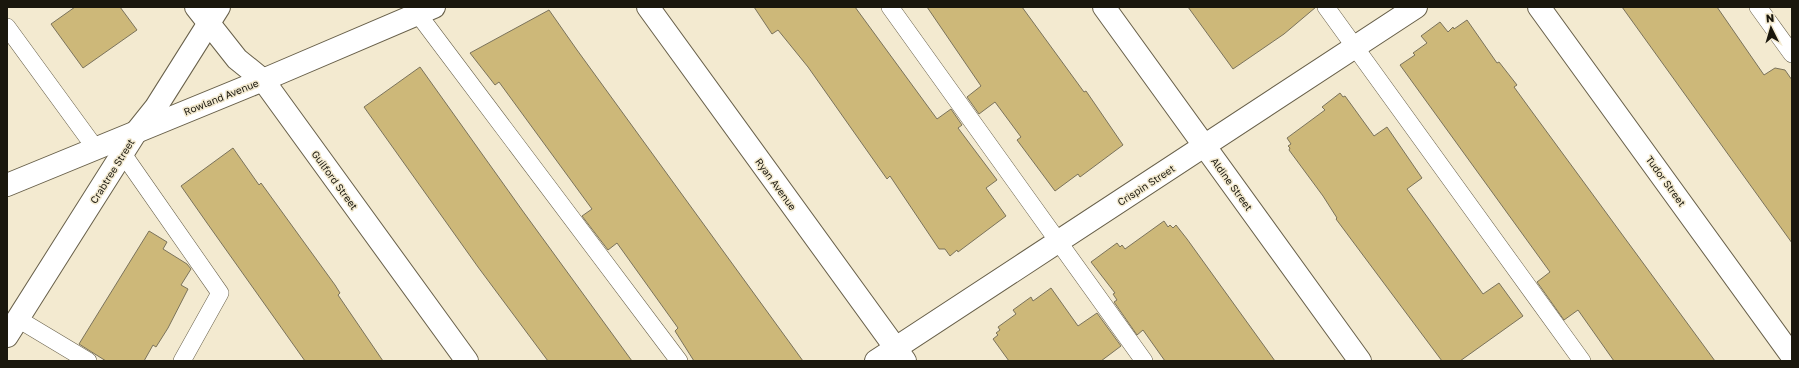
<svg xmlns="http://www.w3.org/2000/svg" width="1799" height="368" viewBox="0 0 1799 368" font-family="'Golos Text',sans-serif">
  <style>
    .building { fill: #cdb879; stroke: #7b735b }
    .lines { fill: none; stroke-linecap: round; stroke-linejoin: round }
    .service-casing { stroke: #68604a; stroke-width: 18 }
    .minor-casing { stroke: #68604a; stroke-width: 24 }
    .tertiary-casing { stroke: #68604a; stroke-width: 24 }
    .service { stroke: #fff; stroke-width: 17 }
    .minor { stroke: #fff; stroke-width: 22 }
    .tertiary { stroke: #fff; stroke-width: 22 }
    .labels { text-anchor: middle; stroke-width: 3; stroke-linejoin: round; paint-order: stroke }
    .street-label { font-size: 10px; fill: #1a170d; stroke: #f3ead0 }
  </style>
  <rect width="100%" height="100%" fill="#f3ead0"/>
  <!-- building -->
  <g class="building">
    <path d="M75,7H120L137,30L83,68L51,24Z"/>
    <path d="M754,7H855L937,119L951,109L962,125L958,128L997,180L986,188L1006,216L958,252L957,250L950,256L945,249H939L890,176L887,179L808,67L778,30L772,34Z"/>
    <path d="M927,7H1022L1084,92L1086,91L1097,107L1123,145L1080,177L1078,174L1055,191L1017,140L1021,137L995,102L979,114L967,97L981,86Z"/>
    <path d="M1188,7H1316L1284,34L1233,69Z"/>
    <path d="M1622,7H1717L1764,75L1775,68L1785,70L1792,80V243Z"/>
    <path d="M549,10L577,50L803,361H694L675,331L678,328L617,243L608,250L582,216L592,209L581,194L499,82L495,85L470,53Z"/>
    <path d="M1467,20L1497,63L1499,62L1517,85L1514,87L1530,109L1715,361H1614L1578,310L1564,320L1537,282L1550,272L1400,65L1415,55L1413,53L1427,43L1421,36L1440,22L1448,32L1453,27L1454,29Z"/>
    <path d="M420,67L522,210L632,361H548L478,267L364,107Z"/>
    <path d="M1340,93L1343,97L1345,96L1374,136L1387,127L1422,178L1407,189L1483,294L1499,283L1523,316L1460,361H1442L1336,219L1337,218L1323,196L1289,150L1290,148L1288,146L1291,144L1287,138L1325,110L1322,107Z"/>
    <path d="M233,148L259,185L261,183L335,285L340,293L338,295L383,361H305L207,223L181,186Z"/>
    <path d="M1164,221L1168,227L1170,225L1173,228L1176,225L1187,239L1275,361H1165L1143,330L1137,335L1114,302L1117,300L1113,294L1115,293L1091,262L1117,243L1120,247L1122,245L1125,249Z"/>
    <path d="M149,231L167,242L163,249L187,264L191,269L181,285L188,289L168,328L156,347L153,345L144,361H106L79,344Z"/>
    <path d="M1051,288L1078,326L1097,313L1121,346L1101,361H1009L993,339L998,335L996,333L1000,330L998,327L1016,314L1013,310L1031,297L1033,301Z"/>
  </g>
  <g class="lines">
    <!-- service casing -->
    <g class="service-casing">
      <g id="service">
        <path d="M890,7L1144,361"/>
        <path d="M1326,7L1582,361"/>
        <path d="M1758,7L1792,54"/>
        <path d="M418,14L679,361"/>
        <path d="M7,27L96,149"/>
        <path d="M123,154L220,293L182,361"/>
        <path d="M18,319L88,361"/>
      </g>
    </g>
    <!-- minor casing -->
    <g class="minor-casing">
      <g id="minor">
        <path d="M196,7L237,59L263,80L467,361"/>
        <path d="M1104,7L1360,361"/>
        <path d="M1539,7L1792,356"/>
        <path d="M7,336L136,132L156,107L219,7"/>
        <path d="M876,361L1416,7"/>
      </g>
    </g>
    <!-- tertiary casing -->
    <g class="tertiary-casing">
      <g id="tertiary">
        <path d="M648,7L905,361"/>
        <path d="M7,185L263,80L434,7"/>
      </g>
    </g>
    <!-- service -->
    <use href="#service" class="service"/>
    <!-- minor -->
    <use href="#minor" class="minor"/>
    <!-- tertiary -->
    <use href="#tertiary" class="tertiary"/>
  </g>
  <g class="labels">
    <!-- street labels -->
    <g class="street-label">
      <text transform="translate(221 97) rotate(-22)" y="4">Rowland Avenue</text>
      <text transform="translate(112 171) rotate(-58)" y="4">Crabtree Street</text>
      <text transform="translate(335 180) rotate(54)" y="4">Guilford Street</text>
      <text transform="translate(1666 181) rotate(54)" y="4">Tudor Street</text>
      <text transform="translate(776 184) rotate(54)" y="4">Ryan Avenue</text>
      <text transform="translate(1232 184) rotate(54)" y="4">Aldine Street</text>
      <text transform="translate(1146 185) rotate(-33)" y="4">Crispin Street</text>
    </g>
  </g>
  <!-- border -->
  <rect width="1799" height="368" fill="none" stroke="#1a170d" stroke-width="16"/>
  <!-- north arrow -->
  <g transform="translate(1771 28) rotate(355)" stroke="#f3ead0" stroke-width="3" paint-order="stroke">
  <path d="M0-3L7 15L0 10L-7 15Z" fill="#1a170d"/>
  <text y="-6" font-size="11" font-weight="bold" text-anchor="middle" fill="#1a170d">N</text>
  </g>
</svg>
